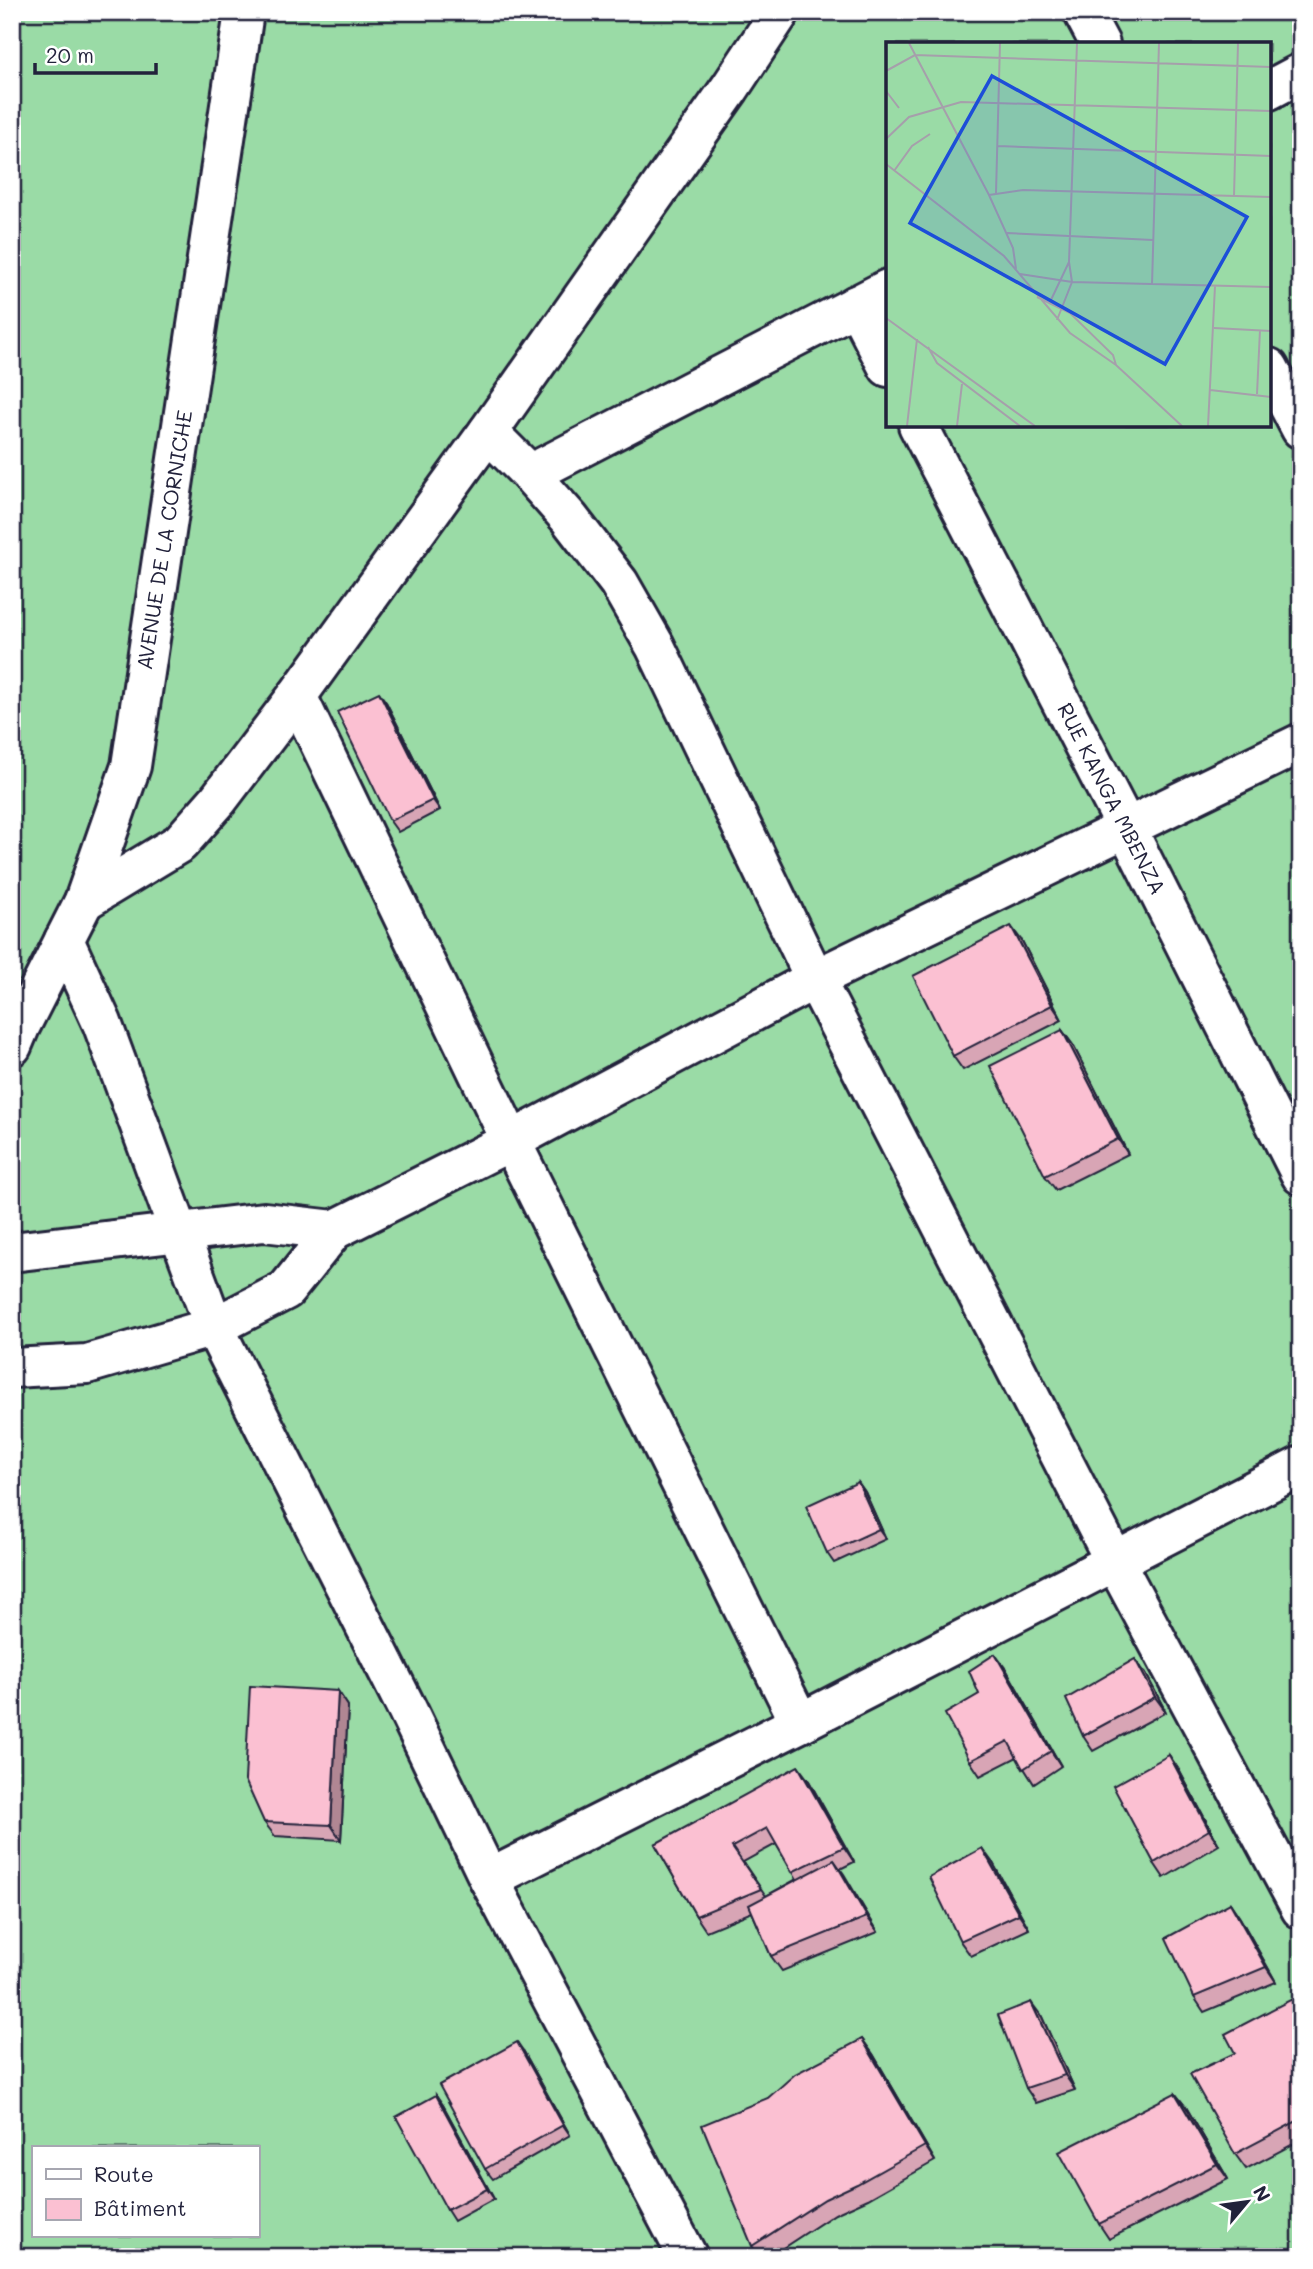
<svg xmlns="http://www.w3.org/2000/svg" width="1313" height="2269" viewBox="0 0 1313 2269" font-family="Mali,sans-serif">
  <style>
    .grass { fill: #9adba6; stroke: #5e7e70; stroke-width: 2; fill-rule: evenodd }
    .lines { fill: none; stroke-linecap: round; stroke-linejoin: round }
    .minor-casing { stroke: #22223b; stroke-width: 44 }
    .tertiary-casing { stroke: #22223b; stroke-width: 44 }
    .minor { stroke: #fff; stroke-width: 38 }
    .tertiary { stroke: #fff; stroke-width: 38 }
    .wall { fill: #d8a5b5; stroke: #22223b; stroke-width: 2; fill-rule: evenodd }
    .shaded-wall { fill: #b08693; stroke: #22223b; stroke-width: 2 }
    .building { fill: #fbc0d2; stroke: #22223b; stroke-width: 2 }
    .labels { text-anchor: middle; stroke-width: 5; stroke-linejoin: round; paint-order: stroke }
    .street-label { font-size: 21px; fill: #22223b; stroke: #fff }
    .inset-road { fill: none; stroke: #a69fab; stroke-width: 2 }
    .view { fill: #1d4ed8; fill-opacity: 0.15; stroke: #1d4ed8; stroke-width: 3.5 }
    .inset-edge { fill: none; stroke: #22223b; stroke-width: 3.5 }
  </style>
  <rect width="100%" height="100%" fill="#fef2f6"/>
  <filter id="ink" filterUnits="userSpaceOnUse"><feTurbulence type="fractalNoise" baseFrequency=".0143" numOctaves="2"/><feDisplacementMap in="SourceGraphic" scale="14" xChannelSelector="R" yChannelSelector="G"/><feConvolveMatrix kernelMatrix="1 2 1 2 8 2 1 2 1" color-interpolation-filters="sRGB"/></filter>
  <g filter="url(#ink)">
    <!-- grass -->
    <path class="grass" d="M12,12H1301V2257H12ZM888,44H1269V425H888ZM33,2148H257V2236H33Z"/>
    <g class="lines">
      <!-- minor casing -->
      <g class="minor-casing">
        <g id="minor">
          <path d="M1083,12L1100,44"/>
          <path d="M1269,90L1301,73"/>
          <path d="M856,305L888,367"/>
          <path d="M1269,368L1301,429"/>
          <path d="M918,425L1127,829L1301,1175"/>
          <path d="M488,432L530,474L569,518L619,583L655,646L815,979L1114,1560L1301,1909"/>
          <path d="M530,474L888,289"/>
          <path d="M297,696L511,1141L800,1723"/>
          <path d="M84,901L180,843L218,800L297,696L488,432L730,88L780,12"/>
          <path d="M64,940L102,1023L214,1327L407,1709L489,1879L688,2257"/>
          <path d="M12,1252L264,1222L334,1230"/>
          <path d="M12,1368L87,1364L214,1327L286,1290L334,1230L511,1141L815,979L1301,743"/>
          <path d="M489,1879L800,1723L1301,1466"/>
        </g>
      </g>
      <!-- tertiary casing -->
      <g class="tertiary-casing">
        <path id="tertiary" d="M12,1046L20,1027L84,901L131,766L244,12"/>
      </g>
      <!-- minor -->
      <use href="#minor" class="minor"/>
      <!-- tertiary -->
      <use href="#tertiary" class="tertiary"/>
    </g>
    <!-- wall -->
    <g class="wall">
      <path d="M386,702L440,810L398,832L390,821Z"/>
      <path d="M1022,941L1062,1020L963,1070L953,1056Z"/>
      <path d="M1062,1030L1073,1045L1128,1154L1056,1190L1045,1176Z"/>
      <path d="M858,1482L865,1492L886,1539L834,1563L827,1553Z"/>
      <path d="M1006,1669L1061,1766L1034,1784L1017,1757L980,1776L970,1761L979,1694Z"/>
      <path d="M1146,1674L1166,1712L1093,1751L1083,1736Z"/>
      <path d="M338,1691L348,1706L341,1840L275,1836L264,1822Z"/>
      <path d="M1169,1755L1179,1770L1219,1845L1164,1878L1154,1863Z"/>
      <path d="M809,1781L854,1862L840,1869L878,1932L782,1971L771,1956L752,1912L706,1931L696,1916L655,1844ZM776,1844L797,1879L766,1896L743,1862Z"/>
      <path d="M993,1863L1029,1929L971,1956L960,1941Z"/>
      <path d="M1230,1903L1240,1918L1276,1982L1204,2012L1194,1997Z"/>
      <path d="M1301,2000V2140L1246,2169L1235,2154V2053Z"/>
      <path d="M1042,2017L1075,2090L1036,2103L1026,2088Z"/>
      <path d="M862,2039L873,2054L935,2161L868,2199L835,2214L769,2257H760L752,2246L768,2098Z"/>
      <path d="M524,2052L570,2135L493,2179L485,2169Z"/>
      <path d="M1175,2093L1186,2107L1228,2179L1109,2239L1099,2224Z"/>
      <path d="M436,2095L443,2105L494,2199L454,2221L447,2210Z"/>
    </g>
    <!-- shaded-wall -->
    <g class="shaded-wall">
      <path d="M379,692L386,702L440,810L433,800Z"/>
      <path d="M1011,926L1022,941L1062,1020L1052,1005Z"/>
      <path d="M1062,1030L1073,1045L1128,1154L1118,1139Z"/>
      <path d="M858,1482L865,1492L886,1539L879,1529Z"/>
      <path d="M995,1654L1006,1669L1061,1766L1051,1751Z"/>
      <path d="M1135,1659L1146,1674L1166,1712L1155,1697Z"/>
      <path d="M338,1691L348,1706L341,1840L331,1825Z"/>
      <path d="M1169,1755L1179,1770L1219,1845L1209,1830Z"/>
      <path d="M798,1766L809,1781L854,1862L844,1847Z"/>
      <path d="M982,1848L993,1863L1029,1929L1019,1914Z"/>
      <path d="M834,1860L844,1874L878,1932L867,1917Z"/>
      <path d="M1230,1903L1240,1918L1276,1982L1266,1967Z"/>
      <path d="M1031,2002L1042,2017L1075,2090L1065,2075Z"/>
      <path d="M862,2039L873,2054L935,2161L925,2146Z"/>
      <path d="M517,2042L524,2052L570,2135L563,2125Z"/>
      <path d="M1175,2093L1186,2107L1228,2179L1217,2164Z"/>
      <path d="M436,2095L443,2105L494,2199L487,2189Z"/>
    </g>
    <!-- building -->
    <g class="building">
      <path d="M379,692L433,800L390,821L337,712Z"/>
      <path d="M1011,926L1052,1005L953,1056L913,976Z"/>
      <path d="M1062,1030L1118,1139L1045,1176L990,1066Z"/>
      <path d="M858,1482L879,1529L827,1553L806,1506Z"/>
      <path d="M995,1654L1051,1751L1023,1769L1008,1741L970,1761L945,1714L979,1694L969,1671Z"/>
      <path d="M1135,1659L1155,1697L1083,1736L1066,1699Z"/>
      <path d="M250,1686L338,1691L331,1825L264,1822L245,1780Z"/>
      <path d="M1169,1755L1209,1830L1154,1863L1113,1786Z"/>
      <path d="M798,1766L844,1847L792,1872L767,1828L732,1847L761,1889L696,1916L655,1844Z"/>
      <path d="M982,1848L1019,1914L960,1941L929,1877Z"/>
      <path d="M834,1860L867,1917L771,1956L749,1905Z"/>
      <path d="M1230,1903L1266,1967L1194,1997L1166,1938Z"/>
      <path d="M1298,1996L1301,2001V2119L1235,2154L1190,2074L1235,2053L1225,2034Z"/>
      <path d="M1031,2002L1065,2075L1026,2088L998,2015Z"/>
      <path d="M862,2039L925,2146L857,2184L825,2199L752,2246L702,2125L768,2098L795,2074Z"/>
      <path d="M517,2042L563,2125L485,2169L439,2085Z"/>
      <path d="M1175,2093L1217,2164L1099,2224L1059,2152Z"/>
      <path d="M436,2095L487,2189L447,2210L396,2117Z"/>
    </g>
  </g>
  <g class="labels">
    <!-- street labels -->
    <g class="street-label">
      <text transform="translate(165 540) rotate(-81)" y="7">AVENUE DE LA CORNICHE</text>
      <text transform="translate(1111 799) rotate(63)" y="7">RUE KANGA MBENZA</text>
    </g>
  </g>
  <!-- overview -->
  <g transform="translate(886 42)">
    <rect width="385" height="385" fill="#fef2f6"/>
    <path d="M0,1H385V384H0Z" fill="#9adba6"/>
    <path class="inset-road" d="M23,1L103,153L127,206L130,227M0,29L29,13L385,25M0,49L13,66M0,97L23,75L75,60L385,69M112,104L385,114M0,122L118,214L184,291L230,323L296,384M8,129L26,104L44,92M110,151L114,1M103,153L137,148L385,155M348,154L352,1M121,191L267,198M134,232L186,240L385,245M266,243L273,1M151,255L184,271L227,313L230,323M164,260L183,220M0,276L149,384M171,278L186,240L183,220L191,1M328,286L385,289M42,305L51,321L134,384M324,348L385,355M371,352L374,288M21,384L31,297M71,384L76,342M322,384L329,244"/>
    <path class="view" d="M106,34L361,175L279,322L24,181Z"/>
    <rect width="385" height="385" class="inset-edge"/>
  </g>
  <!-- margin -->
  <rect width="1313" height="2269" fill="none" stroke="#fff" stroke-width="42"/>
  <rect x="21" y="21" width="1271" height="2227" fill="none" stroke="#22223b" stroke-width="2.5" filter="url(#ink)"/>
  <!-- legend -->
  <rect x="32" y="2146" width="228" height="91" fill="#ffffff" stroke="#a7a7b1" stroke-width="2"/>
  <rect x="46" y="2169" width="35" height="10" fill="#ffffff" stroke="#a7a7b1" stroke-width="2"/>
  <text x="94" y="2182" font-size="21" fill="#22223b">Route</text>
  <rect x="46" y="2199" width="35" height="21" fill="#fbc0d2" stroke="#a7a7b1" stroke-width="2"/>
  <text x="94" y="2216" font-size="21" fill="#22223b">Bâtiment</text>
  <!-- north arrow -->
  <g transform="translate(1247 2202) rotate(61)" stroke="#ffffff" stroke-width="5" paint-order="stroke">
  <path d="M0-5L12 26L0 18L-12 26Z" fill="#22223b"/>
  <text y="-10" font-size="19" font-weight="bold" text-anchor="middle" fill="#22223b">N</text>
  </g>
  <!-- scale -->
  <path d="M35 63v10h121v-10" fill="none" stroke="#22223b" stroke-width="3.5"/>
  <text x="46" y="63" font-size="21" fill="#22223b" stroke="#ffffff" stroke-width="5" paint-order="stroke">20 m</text>
</svg>
